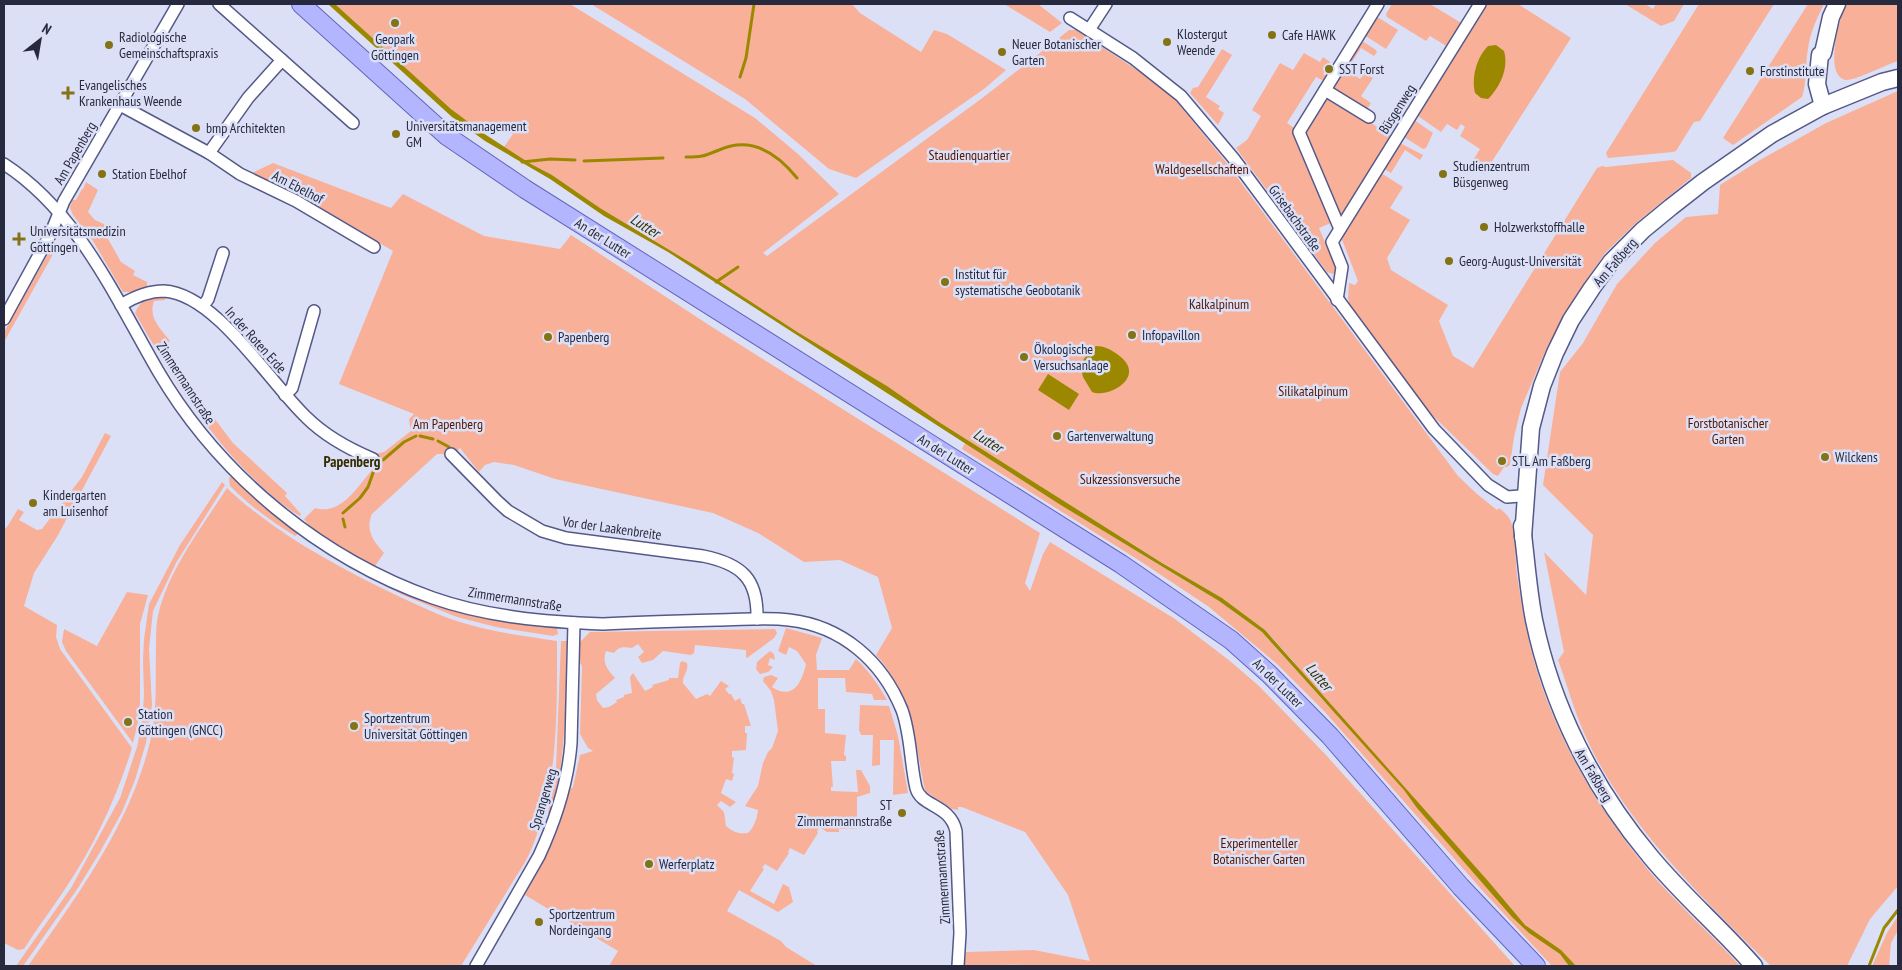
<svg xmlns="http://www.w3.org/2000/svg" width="1902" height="970" viewBox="0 0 1902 970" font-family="'PT Sans Narrow',sans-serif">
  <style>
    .green { fill: #f8b099 }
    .water { fill: #9c8800 }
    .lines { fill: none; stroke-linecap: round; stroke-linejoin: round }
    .stream { stroke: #9c8800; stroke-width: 3 }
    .street-casing { stroke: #555988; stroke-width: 14 }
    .secondary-casing { stroke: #555988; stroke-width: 19 }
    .primary-casing { stroke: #6265bb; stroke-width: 20 }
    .street { stroke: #fff; stroke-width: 11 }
    .secondary { stroke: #fff; stroke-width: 16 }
    .primary { stroke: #b3b6fe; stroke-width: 18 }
    .poi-dot { fill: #837314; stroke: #dce0f6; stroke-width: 2 }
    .labels { text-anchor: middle; stroke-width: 5; stroke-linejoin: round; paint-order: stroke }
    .poi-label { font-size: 14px; fill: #27293e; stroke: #dce0f6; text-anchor: start }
    .street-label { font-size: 14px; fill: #27293e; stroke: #dce0f6 }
    .park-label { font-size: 14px; fill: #531500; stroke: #dce0f6 }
    .water-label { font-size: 15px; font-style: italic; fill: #362e00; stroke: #dce0f6 }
    .neighbourhood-label { font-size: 15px; font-weight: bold; fill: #332c00; stroke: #dce0f6 }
  </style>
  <rect width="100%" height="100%" fill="#dce0f6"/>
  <!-- green -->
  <g class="green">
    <path d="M335,4H570L755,118L798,154L839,194L763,253L767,256L985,96L1069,30H1076L1143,74L1173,97L1225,161L1458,476L1477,494L1497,510L1499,508C1504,512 1509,516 1511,522C1516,538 1515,558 1517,575C1522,609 1528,644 1539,678C1562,749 1602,814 1649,871C1677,904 1711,934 1740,966H1552L1481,889L1325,712L1277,664L1209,607L1140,561L962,449L965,443L1059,504L1219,601L1262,632L1329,707L1293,661L1265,630L1222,598L1162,563L939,422L887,386L799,333L696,266L600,208L552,175L531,164L504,147L513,134L485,121L483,129L479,130L473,127L451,109Z"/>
    <path d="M591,4H852L860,13L921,52L934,30L947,34L1006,70L984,89L856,178L829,169L745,99Z"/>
    <path d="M1004,4H1038L1062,23L1050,32Z"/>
    <path d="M1392,4H1430L1463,24L1448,47L1430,36L1426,41L1387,17L1386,14Z"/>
    <path d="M1486,4H1518L1571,38L1484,174L1470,165L1480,149L1460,136L1465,127L1461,124L1457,130L1447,124L1441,132L1418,116L1417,114Z"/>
    <path d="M1625,4H1645L1653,9L1656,4H1684L1674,21L1661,26Z"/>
    <path d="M1699,4H1774L1700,121L1694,122L1676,151L1673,152L1608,158L1606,153Z"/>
    <path d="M1808,4H1824C1817,18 1810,33 1808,49C1805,65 1807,82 1802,97L1733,145L1723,138Z"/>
    <path d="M1846,4H1898V61C1888,64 1854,81 1846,80C1823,76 1840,17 1846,4Z"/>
    <path d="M1375,18H1379L1398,30L1386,49L1364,35Z"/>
    <path d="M1360,42H1364L1376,50L1377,52L1374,56L1361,48L1347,70L1360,79L1364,73L1373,78L1361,96L1371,103L1366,111L1333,91L1332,87Z"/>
    <path d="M1222,49L1232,55L1206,97L1220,106L1218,109L1224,113L1218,125L1190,93L1193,88L1198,87Z"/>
    <path d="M1304,53L1320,62L1323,57L1330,62L1323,74L1327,76L1324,81L1316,77L1287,123L1294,128L1333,222L1319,228L1337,270L1333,274L1327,272L1236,148L1247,140L1261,116L1252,110L1280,63L1293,70Z"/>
    <path d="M1898,91V886L1870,919L1847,966H1771C1703,899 1624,823 1585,735C1574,711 1567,684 1558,660L1564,652L1544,552L1586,595L1593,535L1543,485L1560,372L1583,343L1617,284L1655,243L1686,217L1718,214L1720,185L1760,160L1826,123Z"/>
    <path d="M1326,97L1330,98L1392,136L1343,214L1339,213L1305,132Z"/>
    <path d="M1414,120L1433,133L1426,148L1423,149L1404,137Z"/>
    <path d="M1398,142L1423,155L1420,160L1405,150L1391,173L1382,168Z"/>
    <path d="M1673,160L1691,173V178L1636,223L1605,253L1585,282L1548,345L1521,408L1514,437L1510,465L1507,467H1504L1498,476L1493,474L1429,412L1350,307L1348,298L1349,283L1355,285L1358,281L1341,237L1381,173L1403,187L1390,208L1410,220L1387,258L1391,270L1448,305L1439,321L1453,356L1473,368L1597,168L1602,166L1606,167Z"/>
    <path d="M273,163L391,208L403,194L484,236L560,249L571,235L712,327L1040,533L1025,583L1030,591L1043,554L1050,542L1175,619L1230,661L1259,686L1326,755L1515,966H1035C1013,963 987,966 964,966L966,952L1034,950L1090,961L1068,895L1025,832L962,807H958V810L952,809L925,791C916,745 910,691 876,655L892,628L878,577L840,560L804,562L758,533L713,513L555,479L514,465L494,462L485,465L479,472L460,448L449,459L443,454H437L372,514C365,530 373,541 384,553L375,566C350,554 321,542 304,519L315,508C341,516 357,487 372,470L370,462L375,454L384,452L411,431L409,419L414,414L339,384L393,251L292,191L277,188L250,174Z"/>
    <path d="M86,182L98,190L88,212L95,220L106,225L103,230L121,262L135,271L133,275L147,282V288L133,292H123L93,241L73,215L70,208L72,200H76L82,189H83Z"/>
    <path d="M53,245L57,247L4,342V332Z"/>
    <path d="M159,296H167L165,300L154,301C148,318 160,328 170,341L166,344L195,393L233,443L287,493L285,496L301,514L300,516C281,505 265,490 250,475C202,427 168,371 135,313C141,300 146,299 159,296Z"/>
    <path d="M105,433L111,436L58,535L34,573L24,606L57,625L56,637L60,649L132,748C117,797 94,846 65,889C52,909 37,928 24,949L18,950L4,943V529L7,527L18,509L24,512L19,520L37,530L42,529L82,477Z"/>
    <path d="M232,476L259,502L298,534L295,536C271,521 250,506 230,486L229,478Z"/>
    <path d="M222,482L225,485L176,563L153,611L149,649L152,705L146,743L135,780L122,812L100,852L78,888L23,966H16L71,888L120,798L137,747L142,723L144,695L143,660L144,639L149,604L180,545Z"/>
    <path d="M227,488C274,533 341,569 400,597C422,607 444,618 467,624C496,633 527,636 557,641C557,708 559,789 530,852C525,864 516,876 509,888C493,914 477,940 461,966H28C76,897 128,828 149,746C158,713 155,681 156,648C156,639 156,630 157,621C165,574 202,527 227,488Z"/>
    <path d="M380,583C422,602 465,615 511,623C526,625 542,626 557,628L558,634L553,636L496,627L457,617L403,595Z"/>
    <path d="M127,592L148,595L140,624V700L139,718L133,743L66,651L62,642L64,629L97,646Z"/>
    <path d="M786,628L822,638L816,655L817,670H849L856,659C869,671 878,684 887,700H874L872,694L846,692L845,678H818V709H825V733L846,735L844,755L846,756V761H831L833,787H831V791L858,792L856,770H861L870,786V793L857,797V829H839V832H827L819,827L817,832L818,833L804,855L790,848L788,852L789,853L777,871L765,864L762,868L764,869L750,891L774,904L783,884L789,887L793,902L778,912L739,890L727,911L781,941L786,947L817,966H609L618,951L525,895L558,826L569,790L573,787L580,755L593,751L588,748L580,734L582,666L579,661L580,642L590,632L775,629L777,633L774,638L747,658L746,657V650L695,645L694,653L691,655L663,651L653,660L642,663L638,657L644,652L638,644L632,648C624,647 619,646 614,653L606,651C602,663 607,669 615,678L596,694L597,700L603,708L609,707L617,702L616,700L624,697V695L632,693L630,677L633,673L645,691L653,687L652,685L669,680V678H678L680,663L682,661L687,663C689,671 682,676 683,683L696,699L707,694L710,696L721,681L729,686L725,689L729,694H731L735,701L740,698L742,704H744L751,726H745V733H747L746,750L732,751V757L734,758L732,773L734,774L732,781L726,779L721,793L736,802L730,807L721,801L717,805L724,812L726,826C733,832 738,834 748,833C754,827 757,819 758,810L745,806L758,786L763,763L768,752L772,748L778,731L774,700L771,691L763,681L764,677L771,675L778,678L772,687C793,701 802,682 806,664L797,651L789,647L786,655L778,651Z"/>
    <path d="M561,641H568C565,700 567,757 551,814L548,813L556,768Z"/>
    <path d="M770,651L774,654L775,660L770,658L768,665L773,667L768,672L760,674L756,669L757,662Z"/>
    <path d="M860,705L889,706L898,736L908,793L893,795L894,740H880V765L872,766L873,735H861L859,730Z"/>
    <path d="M1898,916V930L1891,943L1889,966H1872L1887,933Z"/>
  </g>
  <!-- water -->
  <g class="water">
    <path d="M328,4H335L451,109L483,133L531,164L552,175L600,208L696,266L799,333L887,386L939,422L1162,563L1222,598L1265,630L1488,881L1525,925L1561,950L1576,966H1569L1560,954L1529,933L1512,917L1417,808L1404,790L1262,632L1219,601L1059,504L668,252L604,216L550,179L485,141L452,117Z"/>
    <path d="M1496,45L1504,51C1509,68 1500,87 1488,99L1481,98L1475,93C1471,77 1477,57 1488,46Z"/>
    <path d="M1096,346C1104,346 1110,349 1117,354C1150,377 1107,399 1092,392L1083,377L1080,365L1090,350Z"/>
    <path d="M1048,374L1079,394L1069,410L1038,390Z"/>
  </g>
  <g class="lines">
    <!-- stream -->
    <g class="stream">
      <path d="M740,77L746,58L754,4"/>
      <path d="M686,157C691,157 697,157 702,156C712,154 721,148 731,146C759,140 781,158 797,178"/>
      <path d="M584,161L663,158"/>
      <path d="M522,162L550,159L575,160"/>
      <path d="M716,282L738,267"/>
      <path d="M420,436L433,439"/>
      <path d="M438,441L449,447"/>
      <path d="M383,460L404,442L416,436"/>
      <path d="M343,513L360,498L368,487L373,473"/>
      <path d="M343,519L345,527"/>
      <path d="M1869,966L1884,928L1898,910"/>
    </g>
    <!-- street casing -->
    <g class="street-casing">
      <g id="street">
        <path d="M219,4L353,123"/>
        <path d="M1070,18L1133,58L1181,96L1234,159L1434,429L1488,485L1507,497L1520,496"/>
        <path d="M1089,30L1106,4"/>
        <path d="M1325,90L1369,117"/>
        <path d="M120,105L209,153L240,174L296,201L374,247"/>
        <path d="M209,153L248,98L282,60"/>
        <path d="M4,164C78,212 115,297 158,371C219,475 320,558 433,598C487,617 546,622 603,624C641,622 679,621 717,620C741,620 766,617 789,620C842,626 882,661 902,710C911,735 910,762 916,788C921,807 950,804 956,831L960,933L958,966"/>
        <path d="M1340,229L1299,132L1378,4"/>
        <path d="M1337,300L1342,267L1332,242L1480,4"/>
        <path d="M121,305C134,297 148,291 164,291C216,294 269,382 306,417C325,436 349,449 373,459"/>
        <path d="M203,306L208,299L223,253"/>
        <path d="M4,319L50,235L64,201L178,4"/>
        <path d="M285,395L292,388L314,311"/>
        <path d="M451,454L497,501L508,511L542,531L566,538L703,556C742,564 758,579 757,619"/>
        <path d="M476,966L539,856C556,819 568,783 571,743L574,623"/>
      </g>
    </g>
    <!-- secondary casing -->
    <g class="secondary-casing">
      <g id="secondary">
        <path d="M1823,106L1817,84L1820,55L1823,53L1831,17L1837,4"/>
        <path d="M1522,526C1526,557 1528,589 1534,620C1552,707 1593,788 1650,856C1682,895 1721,928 1754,966"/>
        <path d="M1523,537L1531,428L1542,386L1555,353L1571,320L1592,288L1611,262L1643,230L1671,207L1703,182L1772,134L1823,106L1882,82L1898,78"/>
      </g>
    </g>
    <!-- primary casing -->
    <g class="primary-casing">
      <path id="primary" d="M301,4L447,136L525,189L1121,564L1231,640L1269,674L1330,736L1461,887L1536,966"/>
    </g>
    <!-- street -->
    <use href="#street" class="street"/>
    <!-- secondary -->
    <use href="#secondary" class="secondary"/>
    <!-- primary -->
    <use href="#primary" class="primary"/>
  </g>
  <!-- markers -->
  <g class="poi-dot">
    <circle cx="395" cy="23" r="5"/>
    <circle cx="1272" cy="35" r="5"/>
    <circle cx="1167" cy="42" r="5"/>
    <circle cx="109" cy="45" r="5"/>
    <circle cx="1002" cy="52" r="5"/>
    <circle cx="1329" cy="69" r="5"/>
    <circle cx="1750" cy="71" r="5"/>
    <path d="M65.5 85.5h5v5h5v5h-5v5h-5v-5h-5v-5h5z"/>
    <circle cx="196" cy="128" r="5"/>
    <circle cx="396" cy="134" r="5"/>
    <circle cx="102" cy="174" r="5"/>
    <circle cx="1443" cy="174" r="5"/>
    <circle cx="1484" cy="227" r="5"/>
    <path d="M16.5 231.5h5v5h5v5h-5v5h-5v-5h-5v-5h5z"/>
    <circle cx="1449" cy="261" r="5"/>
    <circle cx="945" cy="282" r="5"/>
    <circle cx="1132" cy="335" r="5"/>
    <circle cx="548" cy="337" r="5"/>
    <circle cx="1024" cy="357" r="5"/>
    <circle cx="1057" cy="436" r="5"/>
    <circle cx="1825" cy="457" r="5"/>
    <circle cx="1502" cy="461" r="5"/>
    <circle cx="33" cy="503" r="5"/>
    <circle cx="128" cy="722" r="5"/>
    <circle cx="354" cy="726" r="5"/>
    <circle cx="902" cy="813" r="5"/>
    <circle cx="649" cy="864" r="5"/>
    <circle cx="539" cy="922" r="5"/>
  </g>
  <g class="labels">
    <!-- poi labels -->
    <g class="poi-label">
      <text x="1177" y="39">Klostergut<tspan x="1177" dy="16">Weende</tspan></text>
      <text x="1282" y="40">Cafe HAWK</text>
      <text x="119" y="42">Radiologische<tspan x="119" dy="16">Gemeinschaftspraxis</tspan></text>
      <text x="395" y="44" text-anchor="middle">Geopark<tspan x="395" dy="16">Göttingen</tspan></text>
      <text x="1012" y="49">Neuer Botanischer<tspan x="1012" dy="16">Garten</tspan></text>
      <text x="1339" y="74">SST Forst</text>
      <text x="1760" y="76">Forstinstitute</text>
      <text x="79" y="90">Evangelisches<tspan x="79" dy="16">Krankenhaus Weende</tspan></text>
      <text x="406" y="131">Universitätsmanagement<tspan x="406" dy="16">GM</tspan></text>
      <text x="206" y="133">bmp Architekten</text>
      <text x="1453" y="171">Studienzentrum<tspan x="1453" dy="16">Büsgenweg</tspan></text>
      <text x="112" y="179">Station Ebelhof</text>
      <text x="1494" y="232">Holzwerkstoffhalle</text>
      <text x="30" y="236">Universitätsmedizin<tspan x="30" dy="16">Göttingen</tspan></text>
      <text x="1459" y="266">Georg-August-Universität</text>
      <text x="955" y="279">Institut für<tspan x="955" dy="16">systematische Geobotanik</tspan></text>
      <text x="1142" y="340">Infopavillon</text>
      <text x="558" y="342">Papenberg</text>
      <text x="1034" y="354">Ökologische<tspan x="1034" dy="16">Versuchsanlage</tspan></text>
      <text x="1067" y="441">Gartenverwaltung</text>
      <text x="1835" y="462">Wilckens</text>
      <text x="1512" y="466">STL Am Faßberg</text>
      <text x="43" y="500">Kindergarten<tspan x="43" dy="16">am Luisenhof</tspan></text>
      <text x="138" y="719">Station<tspan x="138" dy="16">Göttingen (GNCC)</tspan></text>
      <text x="364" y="723">Sportzentrum<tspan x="364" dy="16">Universität Göttingen</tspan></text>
      <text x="892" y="810" text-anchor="end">ST<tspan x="892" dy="16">Zimmermannstraße</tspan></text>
      <text x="659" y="869">Werferplatz</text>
      <text x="549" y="919">Sportzentrum<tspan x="549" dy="16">Nordeingang</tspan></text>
    </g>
    <!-- street labels -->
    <g class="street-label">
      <text transform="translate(1397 109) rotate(-58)" y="5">Büsgenweg</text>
      <text transform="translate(75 153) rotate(-60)" y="5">Am Papenberg</text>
      <text transform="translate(298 187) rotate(27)" y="5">Am Ebelhof</text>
      <text transform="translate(1295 218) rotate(54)" y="5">Grisebachstraße</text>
      <text transform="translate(603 238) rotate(32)" y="5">An der Lutter</text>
      <text transform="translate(1615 262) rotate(-49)" y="5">Am Faßberg</text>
      <text transform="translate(256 340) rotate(48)" y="5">In der Roten Erde</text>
      <text transform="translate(186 383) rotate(57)" y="5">Zimmermannstraße</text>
      <text transform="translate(946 454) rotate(32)" y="5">An der Lutter</text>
      <text transform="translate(612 528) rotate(8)" y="5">Vor der Laakenbreite</text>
      <text transform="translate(515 599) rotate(9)" y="5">Zimmermannstraße</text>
      <text transform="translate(1278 683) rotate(44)" y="5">An der Lutter</text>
      <text transform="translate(1594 775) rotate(59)" y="5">Am Faßberg</text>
      <text transform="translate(543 799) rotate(-73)" y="5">Sprangerweg</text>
      <text transform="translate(942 877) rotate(-94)" y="5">Zimmermannstraße</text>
    </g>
    <!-- park labels -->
    <g class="park-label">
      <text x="969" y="160">Staudienquartier</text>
      <text x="1202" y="174">Waldgesellschaften</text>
      <text x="1219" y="309">Kalkalpinum</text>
      <text x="1313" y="396">Silikatalpinum</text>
      <text x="1728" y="428">Forstbotanischer<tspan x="1728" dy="16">Garten</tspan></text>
      <text x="448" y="429">Am Papenberg</text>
      <text x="1130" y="484">Sukzessionsversuche</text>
      <text x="1259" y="848">Experimenteller<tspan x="1259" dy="16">Botanischer Garten</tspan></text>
    </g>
    <!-- water labels -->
    <g class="water-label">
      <text transform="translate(645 226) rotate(32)" y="5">Lutter</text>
      <text transform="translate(988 441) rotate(32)" y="5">Lutter</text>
      <text transform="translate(1319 677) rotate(49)" y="5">Lutter</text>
    </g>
    <!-- neighbourhood labels -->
    <g class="neighbourhood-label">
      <text x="352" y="467">Papenberg</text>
    </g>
  </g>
  <!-- border -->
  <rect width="1902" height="970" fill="none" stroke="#27293e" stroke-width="10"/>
  <!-- north arrow -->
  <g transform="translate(40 40) rotate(31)" stroke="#dce0f6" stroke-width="4" paint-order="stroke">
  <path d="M0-4L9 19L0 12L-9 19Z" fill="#27293e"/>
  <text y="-8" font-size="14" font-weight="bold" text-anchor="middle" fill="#27293e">N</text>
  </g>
</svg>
